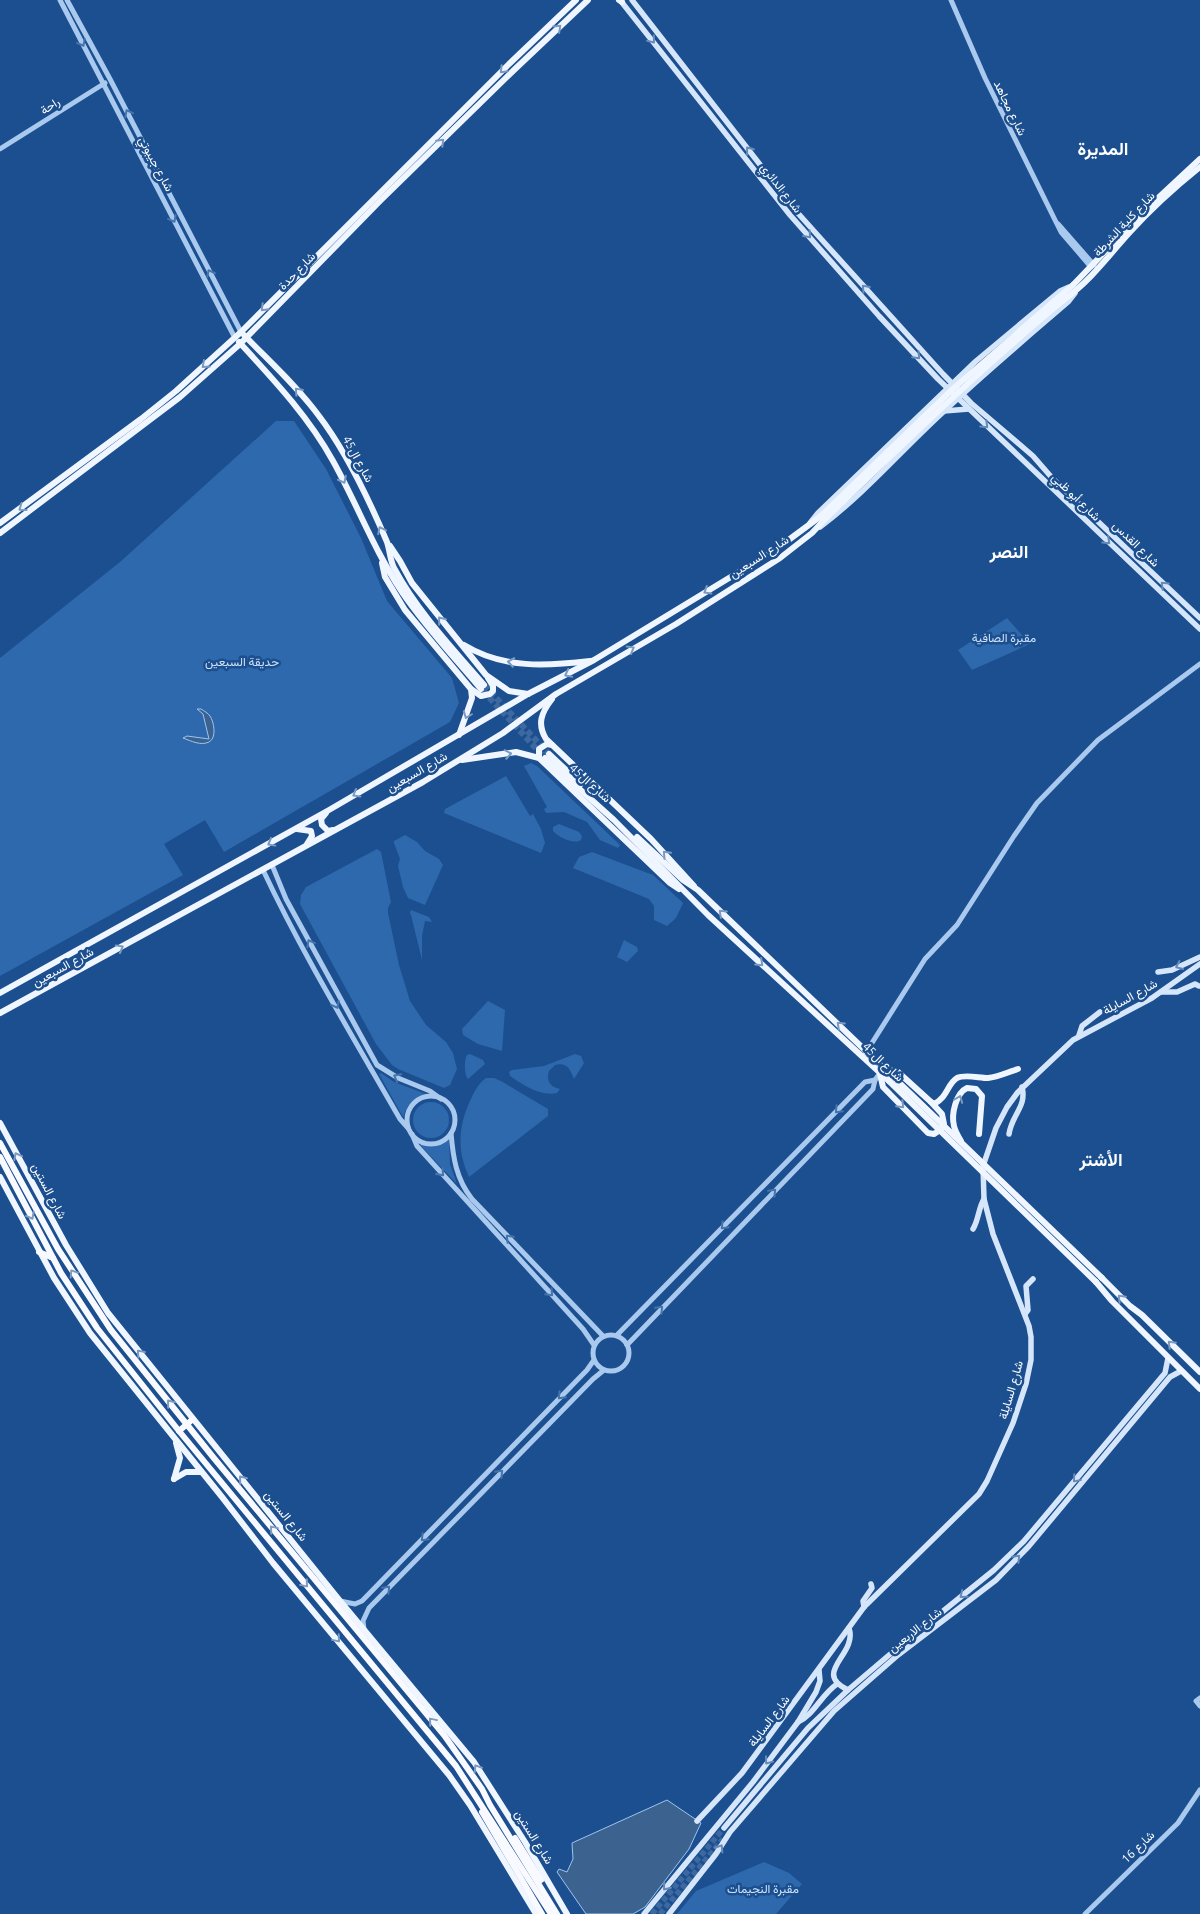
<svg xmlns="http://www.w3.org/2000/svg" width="1200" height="1914" viewBox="0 0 1200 1914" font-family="Ubuntu,Vazirmatn,sans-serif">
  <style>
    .green { fill: #2e69ad }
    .water { fill: #3c6290; stroke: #9cc4f0 }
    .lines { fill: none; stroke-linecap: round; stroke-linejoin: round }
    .secondary-tunnel { stroke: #3d69a0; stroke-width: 5.5; stroke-dasharray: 5.5 3; stroke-linecap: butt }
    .primary-tunnel { stroke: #3d69a0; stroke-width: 6; stroke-dasharray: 6 3; stroke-linecap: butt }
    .tertiary { stroke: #a9c9ee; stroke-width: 5 }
    .secondary { stroke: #d6e6fa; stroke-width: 5.5 }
    .primary { stroke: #f0f6ff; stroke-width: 6 }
    .trunk { stroke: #f8faff; stroke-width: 6 }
    .primary-bridge { stroke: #f0f6ff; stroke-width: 6 }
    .oneway { stroke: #7b9ac1 }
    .oneway2 { stroke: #668bba }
    .oneway3 { stroke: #4674ac }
    .oneway4 { stroke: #7e9cc1 }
    .labels { text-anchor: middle; stroke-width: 5; stroke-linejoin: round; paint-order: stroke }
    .street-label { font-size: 12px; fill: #fff; stroke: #1b4f8f }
    .park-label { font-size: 12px; fill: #cfe3fa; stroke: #1b4f8f }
    .district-label { font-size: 18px; font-weight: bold; fill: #fff; stroke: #1b4f8f }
  </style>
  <rect width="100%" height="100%" fill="#1b4f8f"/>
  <!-- green -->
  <g class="green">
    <path d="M276,421H294L326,469L361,538L387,601L452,678L459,703L450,722L224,852L205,820L164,844L183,875L0,976V658L120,562Z"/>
    <path d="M1007,618L1030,644L972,670L958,650Z"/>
    <path d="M531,763L537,766L620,845L618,848L600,840L587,822L564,812L546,813L544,809L547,807L524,766Z"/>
    <path d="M506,776L530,816L533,814L541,829L545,843L541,853L444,813L445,809Z"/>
    <path d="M559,824L579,832L582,836L581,840C574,845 558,837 553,831V827Z"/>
    <path d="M405,835L417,842L425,851L439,859L443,865L425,905L408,898L403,887L398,866L400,859L394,843V841Z"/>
    <path d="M377,849L381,852L391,902L388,908V913L399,965L410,1001L426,1025L446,1042L453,1053L457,1069L450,1085L444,1088L398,1069L392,1065L376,1044L300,904L301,895L306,887Z"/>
    <path d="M592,852L653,875L683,903L676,918L667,926L654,920V906L649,899L573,868L579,857Z"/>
    <path d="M411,910L429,917L432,922L425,921L422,936V960L411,915L410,913Z"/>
    <path d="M624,940L637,947L638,951L627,962L617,957Z"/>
    <path d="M488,1001L505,1010L502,1051L478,1044L463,1035L462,1029Z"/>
    <path d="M470,1054L483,1060L485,1064L468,1079C464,1075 464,1060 467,1055Z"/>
    <path d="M575,1054L581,1056L584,1063L574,1079C570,1070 568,1062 555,1065L549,1071C546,1081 550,1087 560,1089L557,1093C541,1097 523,1085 510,1076L509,1072L512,1070L544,1066Z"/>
    <path d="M381,1073L394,1082L426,1094C414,1096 407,1106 403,1117L379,1074Z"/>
    <path d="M486,1078H494L501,1081L548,1109V1116L469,1177C457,1151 458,1127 470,1101C474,1092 478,1084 486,1078Z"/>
    <circle cx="431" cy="1120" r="18"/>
    <path d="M449,1139L450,1164L457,1184L420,1145L422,1144L435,1146Z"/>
    <path d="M764,1862L789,1873L802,1884L776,1914H677L696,1891Z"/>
  </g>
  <!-- water -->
  <g class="water">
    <path d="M197,709H201C204,711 208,713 210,716C214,722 217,738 209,742C201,746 191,741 183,738L187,736L209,739L203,714Z"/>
    <path d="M667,1800L701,1823L689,1849L645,1907L633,1914H586L557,1872L559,1869L567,1872L573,1859L572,1843Z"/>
  </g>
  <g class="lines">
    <!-- secondary-tunnel -->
    <g class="secondary-tunnel">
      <path d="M652,1914L724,1828"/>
      <path d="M660,1914L723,1839"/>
    </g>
    <!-- primary-tunnel -->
    <g class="primary-tunnel">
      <path d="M484,685L549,754"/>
      <path d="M483,691L545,758"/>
    </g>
    <!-- tertiary -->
    <g class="tertiary">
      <path d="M60,0L235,338"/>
      <path d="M67,0L110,79L241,332"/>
      <path d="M951,0L985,78L1056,222L1061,232L1091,267"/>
      <path d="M0,149L105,83"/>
      <path d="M1058,224L1094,265"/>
      <path d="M272,865L286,899L377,1065L398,1078L430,1091L441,1099"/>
      <path d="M263,870C303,955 353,1037 400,1119L408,1128"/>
      <path d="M865,1054L925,959L957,925L1014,836L1037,803L1098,740L1200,664"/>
      <circle cx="431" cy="1120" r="24"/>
      <path d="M451,1133C453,1157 456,1179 472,1199L603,1336"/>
      <path d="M412,1134L417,1146L583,1329L594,1345"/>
      <circle cx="611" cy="1353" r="18"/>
      <path d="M617,1335L865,1082L875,1080"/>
      <path d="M627,1345L873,1089L875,1080L880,1073"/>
      <path d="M340,1601L355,1604L362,1601L587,1370L594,1360"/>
      <path d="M364,1629L363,1621L369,1608L593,1379L604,1370"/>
      <path d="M1200,1698L1196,1701L1200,1706"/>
      <path d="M1085,1914L1178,1823L1200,1790"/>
    </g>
    <!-- secondary -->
    <g class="secondary">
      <path d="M620,0L790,215L879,316L938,379L1200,629"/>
      <path d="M632,0L796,211L822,240L943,374L971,403L1033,456L1053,479L1200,618"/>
      <path d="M944,411L969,409"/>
      <path d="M810,523L818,513L976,361L1060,291L1069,287"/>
      <path d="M820,527C864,494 900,452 940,415C981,376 1025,339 1068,302L1075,293"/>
      <path d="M1158,972L1172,970L1200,957"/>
      <path d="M1161,992H1177L1195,984L1199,986"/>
      <path d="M1079,1035L1082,1026L1100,1012"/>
      <path d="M1009,1134C1012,1114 1027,1107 1022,1087"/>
      <path d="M973,1229C979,1219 978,1209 984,1199"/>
      <path d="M1025,1314L1028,1310L1026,1286L1033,1279"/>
      <path d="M864,1607L863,1601L872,1588L871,1584"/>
      <path d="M848,1690C811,1672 858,1655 849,1628"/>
      <path d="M798,1722C814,1715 821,1695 837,1684"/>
      <path d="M697,1821L742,1773L864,1607L979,1494L987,1481L1013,1423L1026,1384L1031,1360V1337L1029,1326L993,1234L984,1199L983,1166L996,1128L1007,1107L1018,1092L1073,1040L1152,998L1200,964"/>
      <path d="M724,1828L808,1728L848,1690L895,1650L994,1570L1024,1541L1165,1373L1168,1358"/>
      <path d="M644,1914L753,1782L798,1722L816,1692L820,1681L819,1670"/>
      <path d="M669,1914L716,1854L730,1832L834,1711L898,1655L996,1580L1029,1546L1170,1377L1181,1371"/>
    </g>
    <!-- primary -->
    <g class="primary">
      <path d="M619,0L622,2"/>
      <path d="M1073,285L1142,213L1200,159"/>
      <path d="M1066,298C1091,280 1109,255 1130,232C1151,209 1175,187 1200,167"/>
      <path d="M244,335C269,361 297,386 319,416C345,450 370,502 387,542C390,551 390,560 394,568C417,611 452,648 484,685"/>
      <path d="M239,342C273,379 308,416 333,461C357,504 374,550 402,592C425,626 454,657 481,689"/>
      <path d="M0,523L141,419L176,391L241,332L509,64L576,0"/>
      <path d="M0,533L180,397L240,344L380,201L514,70L588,0"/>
      <path d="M390,546L400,561L412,583L486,675L509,691L528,694"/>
      <path d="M382,563L385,577L405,610L471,689L472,698L459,735"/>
      <path d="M464,645C503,669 547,666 590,661"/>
      <path d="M471,689L481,696L490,694L493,691V686L488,678"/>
      <path d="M552,699C541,713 537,724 546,739L651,839L694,886"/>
      <path d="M549,754L581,784"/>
      <path d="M539,758V749L547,744L552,745"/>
      <path d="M545,758L614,820L708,915L889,1081"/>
      <path d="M462,760L516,752L539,758L670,883L679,889"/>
      <path d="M326,813L321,819L322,825L328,831L333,830"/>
      <path d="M297,829L311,831L312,836L307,844"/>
      <path d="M637,837L683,880L698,890L892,1076"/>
      <path d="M0,993L329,810L528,694L594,660L775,550L821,516"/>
      <path d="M0,1013L423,782L503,733L556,694L676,624L780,558L812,533L826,518"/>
      <path d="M880,1074L883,1087L928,1133L934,1134L940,1130L944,1124L942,1114L931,1102L898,1072L888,1070"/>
      <path d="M931,1102L934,1104C948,1097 947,1084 957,1078C965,1074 979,1078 988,1078C998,1077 1008,1072 1018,1069"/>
      <path d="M0,1123L66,1245L108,1313L340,1601L474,1762L525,1842L567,1914"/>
      <path d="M961,1141C958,1136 955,1131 954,1126C951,1114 956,1093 967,1088L976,1089L982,1096L979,1134"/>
      <path d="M0,1177L54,1278L90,1333L222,1497L273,1563L449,1775L470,1805L536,1914"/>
      <path d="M1102,1278L1130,1306L1142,1315L1200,1372"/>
      <path d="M1096,1282L1112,1301L1200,1389"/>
      <path d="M174,1479L180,1458L176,1443"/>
      <path d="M174,1479L186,1472H201"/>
    </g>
    <!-- trunk -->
    <g class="trunk">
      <path d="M0,1143L58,1249L111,1330L213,1457L444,1735L482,1789L490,1805L557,1914"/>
      <path d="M0,1157L61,1273L97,1328L179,1431L456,1766L551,1914"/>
      <path d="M39,1252L53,1258"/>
      <path d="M179,1431L193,1419"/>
      <path d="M482,1812L542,1914"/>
      <path d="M515,1838L541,1880"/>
    </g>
    <!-- primary-bridge -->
    <g class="primary-bridge">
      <path d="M821,516L954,388L1073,285"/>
      <path d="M826,518C904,443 982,367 1066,298"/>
      <path d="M892,1076L1102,1278"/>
      <path d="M889,1081L1096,1282"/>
    </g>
  </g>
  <!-- one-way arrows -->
  <defs><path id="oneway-chevron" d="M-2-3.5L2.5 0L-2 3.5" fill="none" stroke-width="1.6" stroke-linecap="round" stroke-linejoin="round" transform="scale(1.25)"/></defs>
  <g class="oneway">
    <use href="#oneway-chevron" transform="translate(558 28) rotate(-43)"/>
    <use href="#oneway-chevron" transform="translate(503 70) rotate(135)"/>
    <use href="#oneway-chevron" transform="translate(441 142) rotate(-45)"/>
    <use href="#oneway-chevron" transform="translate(264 308) rotate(135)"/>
    <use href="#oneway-chevron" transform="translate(205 365) rotate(138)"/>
    <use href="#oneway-chevron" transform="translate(298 391) rotate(-131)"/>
    <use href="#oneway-chevron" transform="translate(343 480) rotate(63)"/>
    <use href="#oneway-chevron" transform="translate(22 508) rotate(144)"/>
    <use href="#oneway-chevron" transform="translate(381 530) rotate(-116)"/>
    <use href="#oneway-chevron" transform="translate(707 591) rotate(149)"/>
    <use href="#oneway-chevron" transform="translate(441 620) rotate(-129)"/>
    <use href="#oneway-chevron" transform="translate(631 649) rotate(-30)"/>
    <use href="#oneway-chevron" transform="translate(511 662) rotate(-171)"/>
    <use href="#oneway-chevron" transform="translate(568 674) rotate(153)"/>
    <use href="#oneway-chevron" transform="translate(467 715) rotate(111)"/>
    <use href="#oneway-chevron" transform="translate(508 754) rotate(-10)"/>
    <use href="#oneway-chevron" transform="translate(356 794) rotate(150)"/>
    <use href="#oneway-chevron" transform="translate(271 843) rotate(151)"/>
    <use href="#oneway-chevron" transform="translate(666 854) rotate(-133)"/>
    <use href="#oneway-chevron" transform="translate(722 913) rotate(-137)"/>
    <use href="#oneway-chevron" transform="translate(120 948) rotate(-29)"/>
    <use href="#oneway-chevron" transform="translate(760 963) rotate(43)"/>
    <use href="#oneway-chevron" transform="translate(840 1025) rotate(-137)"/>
    <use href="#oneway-chevron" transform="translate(959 1099) rotate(-69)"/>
    <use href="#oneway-chevron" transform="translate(901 1105) rotate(45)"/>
    <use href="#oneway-chevron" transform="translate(17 1156) rotate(-118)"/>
    <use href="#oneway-chevron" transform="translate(1121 1298) rotate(-135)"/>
    <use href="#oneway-chevron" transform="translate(1171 1344) rotate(-135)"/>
    <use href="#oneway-chevron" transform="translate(140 1353) rotate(-131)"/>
    <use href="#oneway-chevron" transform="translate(242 1479) rotate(-129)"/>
    <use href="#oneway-chevron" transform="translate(337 1639) rotate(50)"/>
    <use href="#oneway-chevron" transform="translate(477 1768) rotate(-123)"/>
  </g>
  <g class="oneway2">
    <use href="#oneway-chevron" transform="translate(652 40) rotate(51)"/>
    <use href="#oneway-chevron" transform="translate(749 150) rotate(-128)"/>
    <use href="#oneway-chevron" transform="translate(808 235) rotate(48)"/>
    <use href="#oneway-chevron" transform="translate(865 288) rotate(-132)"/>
    <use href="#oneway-chevron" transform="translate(917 356) rotate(47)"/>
    <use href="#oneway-chevron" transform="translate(985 425) rotate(44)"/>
    <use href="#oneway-chevron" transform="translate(1107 541) rotate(43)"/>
    <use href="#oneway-chevron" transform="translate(1164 585) rotate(-136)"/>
    <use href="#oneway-chevron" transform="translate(1179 966) rotate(155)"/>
    <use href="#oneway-chevron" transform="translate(1076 1479) rotate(130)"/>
    <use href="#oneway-chevron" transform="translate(1017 1558) rotate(-46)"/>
    <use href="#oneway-chevron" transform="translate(963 1595) rotate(141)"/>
    <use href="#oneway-chevron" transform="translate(768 1761) rotate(127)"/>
    <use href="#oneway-chevron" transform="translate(720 1848) rotate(-58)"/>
    <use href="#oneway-chevron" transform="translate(666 1887) rotate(129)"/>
  </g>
  <g class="oneway3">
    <use href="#oneway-chevron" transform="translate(82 43) rotate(62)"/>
    <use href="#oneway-chevron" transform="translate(128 113) rotate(-118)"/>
    <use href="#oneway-chevron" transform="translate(173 219) rotate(62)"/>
    <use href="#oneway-chevron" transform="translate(210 273) rotate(-117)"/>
    <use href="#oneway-chevron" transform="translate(310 943) rotate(-118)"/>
    <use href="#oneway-chevron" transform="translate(336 1005) rotate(61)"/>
    <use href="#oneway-chevron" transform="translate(397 1077) rotate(-152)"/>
    <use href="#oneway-chevron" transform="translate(838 1110) rotate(134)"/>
    <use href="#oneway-chevron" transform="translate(441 1173) rotate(48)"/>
    <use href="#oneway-chevron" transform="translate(773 1192) rotate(-46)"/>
    <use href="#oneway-chevron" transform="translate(724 1226) rotate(134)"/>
    <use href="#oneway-chevron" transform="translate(509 1238) rotate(-134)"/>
    <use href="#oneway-chevron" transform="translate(550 1293) rotate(47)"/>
    <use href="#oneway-chevron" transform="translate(660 1309) rotate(-46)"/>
    <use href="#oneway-chevron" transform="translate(561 1396) rotate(134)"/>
    <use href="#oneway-chevron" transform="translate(500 1473) rotate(-46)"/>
    <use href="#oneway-chevron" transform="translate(424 1538) rotate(135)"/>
    <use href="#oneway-chevron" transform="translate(387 1589) rotate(-46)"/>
  </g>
  <g class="oneway4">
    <use href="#oneway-chevron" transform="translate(31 1216) rotate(62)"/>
    <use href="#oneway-chevron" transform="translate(73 1273) rotate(-123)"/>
    <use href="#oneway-chevron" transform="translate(170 1403) rotate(-129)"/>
    <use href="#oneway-chevron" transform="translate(273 1529) rotate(-130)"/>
    <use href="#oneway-chevron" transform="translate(305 1584) rotate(50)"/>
    <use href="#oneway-chevron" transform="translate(432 1721) rotate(-130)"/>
  </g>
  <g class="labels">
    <!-- street labels -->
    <g class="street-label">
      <text transform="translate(50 106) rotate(-33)" y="4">راحة</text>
      <text transform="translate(1010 108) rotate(64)" y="4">شارع مجاهد</text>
      <text transform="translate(156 164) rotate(62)" y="4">شارع جيبوتي</text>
      <text transform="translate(781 188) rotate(52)" y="4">شارع الدائري</text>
      <text transform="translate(1124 224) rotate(-47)" y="4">شارع كلية الشرطة</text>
      <text transform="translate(297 271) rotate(-46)" y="4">شارع حدة</text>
      <text transform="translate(358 459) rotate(61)" y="4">شارع ال45</text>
      <text transform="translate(1076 497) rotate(44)" y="4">شارع أبو ظبي</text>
      <text transform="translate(1136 544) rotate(44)" y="4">شارع القدس</text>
      <text transform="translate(759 557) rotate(-33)" y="4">شارع السبعين</text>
      <text transform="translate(417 772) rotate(-30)" y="4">شارع السبعين</text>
      <text transform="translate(590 783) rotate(42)" y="4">شارع ال45</text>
      <text transform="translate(63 967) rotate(-29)" y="4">شارع السبعين</text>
      <text transform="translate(1130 997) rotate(-29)" y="4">شارع السايلة</text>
      <text transform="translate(883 1062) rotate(43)" y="4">شارع ال45</text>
      <text transform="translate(49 1191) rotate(62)" y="4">شارع الستين</text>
      <text transform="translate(1011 1390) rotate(-74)" y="4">شارع السايلة</text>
      <text transform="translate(286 1516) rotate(51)" y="4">شارع الستين</text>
      <text transform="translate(915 1630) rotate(-38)" y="4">شارع الاربعين</text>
      <text transform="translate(769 1721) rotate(-53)" y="4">شارع السايلة</text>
      <text transform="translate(534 1837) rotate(58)" y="4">شارع الستين</text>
      <text transform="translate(1138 1847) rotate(-44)" y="4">شارع 16</text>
    </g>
    <!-- park labels -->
    <g class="park-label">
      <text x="1004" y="642">مقبرة الصافية</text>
      <text x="242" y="666">حديقة السبعين</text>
      <text x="763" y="1893">مقبرة النجيمات</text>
    </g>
    <!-- district labels -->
    <g class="district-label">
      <text x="1103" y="155">المديرة</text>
      <text x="1009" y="558">النصر</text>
      <text x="1101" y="1166">الأشتر</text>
    </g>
  </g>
</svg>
